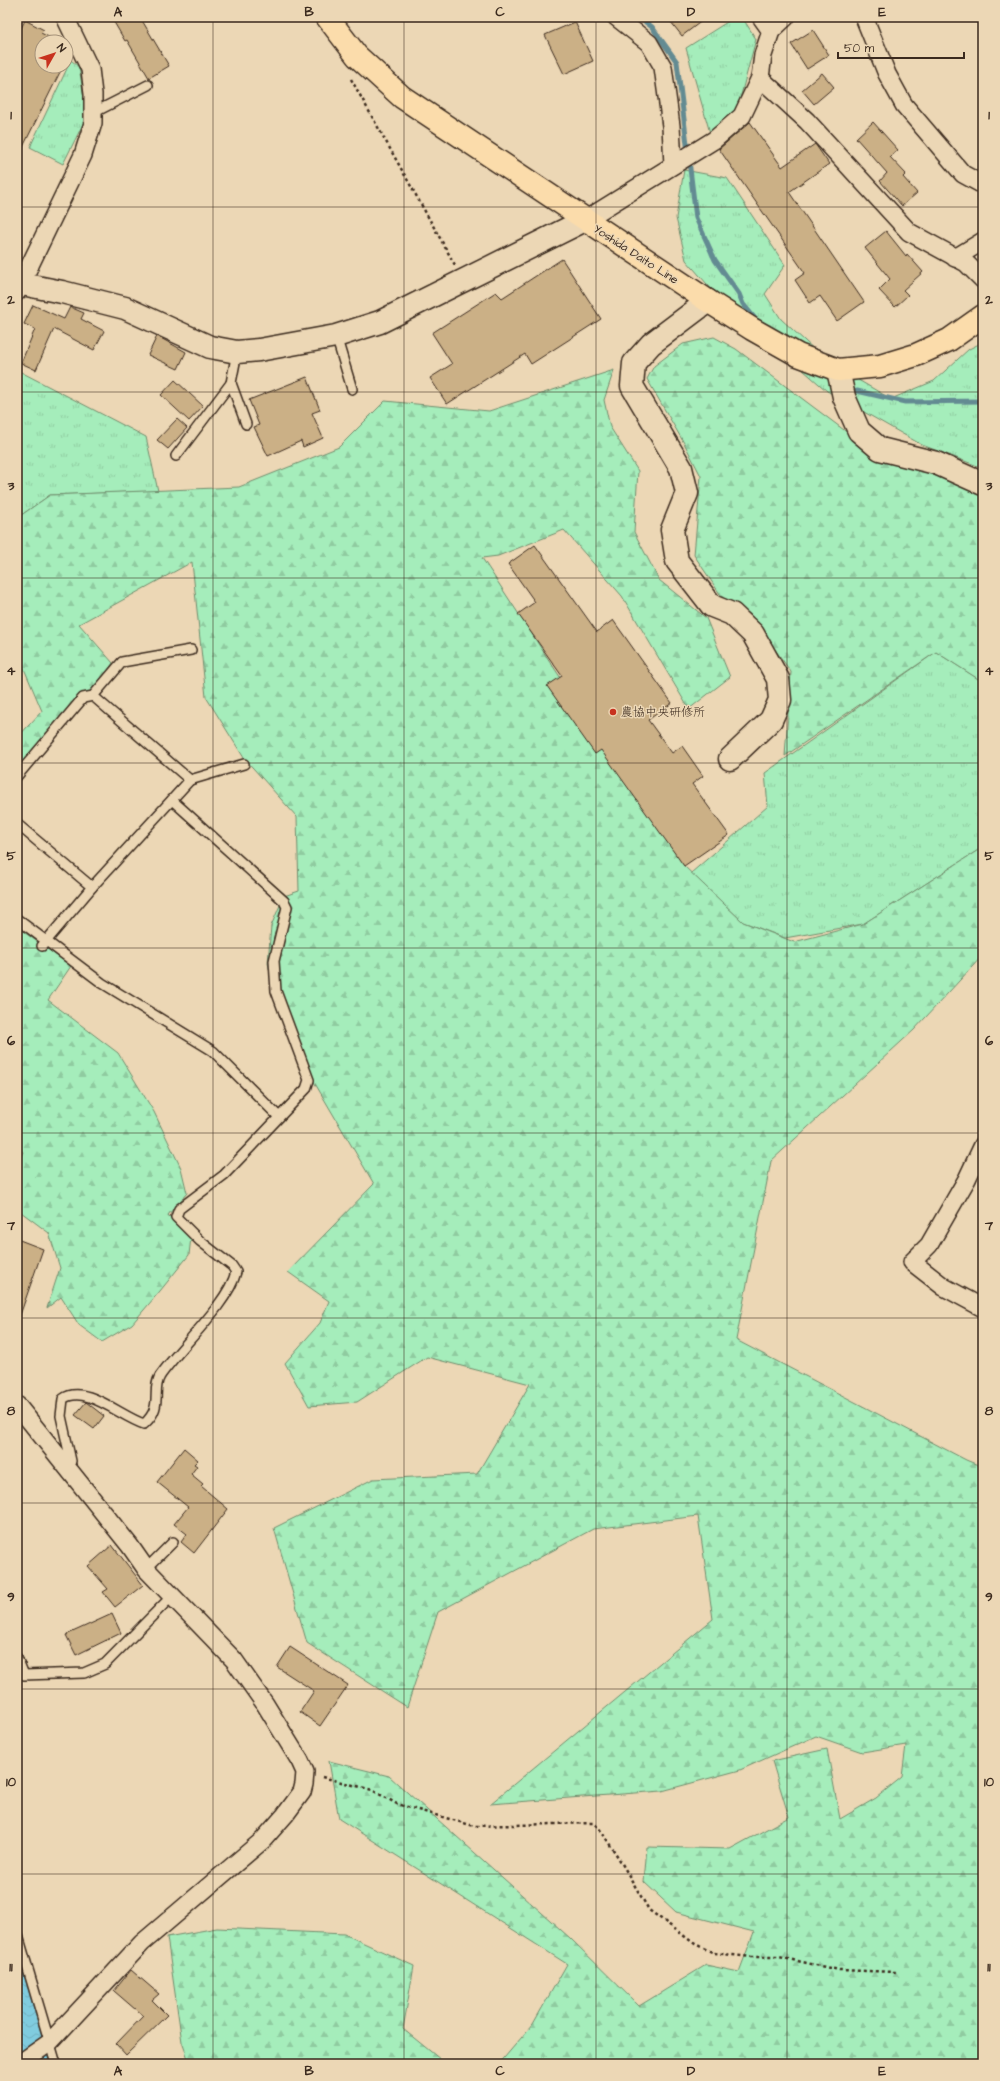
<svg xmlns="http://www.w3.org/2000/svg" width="1000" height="2081" viewBox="0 0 1000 2081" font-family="'Architects Daughter','Klee One',sans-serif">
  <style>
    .grass { fill: url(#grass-tufts); stroke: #708c6c }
    .forest { fill: url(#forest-firs); stroke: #708c6c }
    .water { fill: url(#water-waves); stroke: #648b92 }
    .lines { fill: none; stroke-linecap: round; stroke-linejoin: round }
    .stream { stroke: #648b92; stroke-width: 5 }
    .building { fill: #cbb086; stroke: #3b2a1e }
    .lane-casing { stroke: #3b2a1e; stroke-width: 12 }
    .street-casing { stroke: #3b2a1e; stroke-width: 20 }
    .secondary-casing { stroke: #3b2a1e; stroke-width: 25 }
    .primary-casing { stroke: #3b2a1e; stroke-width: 25 }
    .path { stroke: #3b2a1e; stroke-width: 2.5; stroke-dasharray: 3 3; stroke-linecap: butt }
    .lane { stroke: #ecd7b5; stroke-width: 9 }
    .street { stroke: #ecd7b5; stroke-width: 17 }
    .secondary { stroke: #ecd7b5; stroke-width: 22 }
    .primary { stroke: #fbdcab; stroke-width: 22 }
    .grid { fill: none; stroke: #3b2a1e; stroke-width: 1; stroke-opacity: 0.55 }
    .poi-dot { fill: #c8321e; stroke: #ecd7b5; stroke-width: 1.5 }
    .labels { text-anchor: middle; stroke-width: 3; stroke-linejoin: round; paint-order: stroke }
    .street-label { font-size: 12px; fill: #3b2a1e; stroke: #ecd7b5 }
    .poi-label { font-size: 12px; fill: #3b2a1e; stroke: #ecd7b5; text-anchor: start }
    .neatline { fill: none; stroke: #3b2a1e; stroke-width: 1.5 }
    .grid-label { font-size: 13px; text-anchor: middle; font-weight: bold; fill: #3b2a1e }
  </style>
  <defs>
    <pattern id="grass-tufts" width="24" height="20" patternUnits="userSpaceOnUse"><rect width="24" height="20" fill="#a5edbb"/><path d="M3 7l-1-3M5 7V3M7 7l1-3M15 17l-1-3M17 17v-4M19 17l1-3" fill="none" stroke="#8fcba0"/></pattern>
    <pattern id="forest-firs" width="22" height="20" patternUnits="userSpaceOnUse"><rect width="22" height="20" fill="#a5edbb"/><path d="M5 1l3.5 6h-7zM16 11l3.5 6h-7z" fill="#8fcba0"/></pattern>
    <pattern id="water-waves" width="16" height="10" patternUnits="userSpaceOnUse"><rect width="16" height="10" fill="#80ccdf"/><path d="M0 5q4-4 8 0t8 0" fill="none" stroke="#70afbf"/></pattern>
  </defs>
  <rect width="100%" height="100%" fill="#ecd7b5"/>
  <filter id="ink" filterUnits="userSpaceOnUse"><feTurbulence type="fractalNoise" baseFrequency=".025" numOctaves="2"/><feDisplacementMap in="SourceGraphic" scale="8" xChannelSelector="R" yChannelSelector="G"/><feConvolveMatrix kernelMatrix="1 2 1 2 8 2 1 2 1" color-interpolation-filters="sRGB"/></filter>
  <g filter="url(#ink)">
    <!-- grass -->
    <g class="grass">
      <path d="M735,17H742L756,39L737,110L710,133L686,48Z"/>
      <path d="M71,60L79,67L87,116L63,164L30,147Z"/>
      <path d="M684,170L727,178L785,265L765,294L781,319L829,363L891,399L934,381L969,349L983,342V468L922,445L827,391L714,292L686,260L676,218Z"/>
      <path d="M17,370L146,437L158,491L50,495L17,518Z"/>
      <path d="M936,652L983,682V847L863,924L785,938L743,922L691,873L768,806L765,773Z"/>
    </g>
    <!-- forest -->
    <g class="forest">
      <path d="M714,337L736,349L872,451L983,494V682L936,652L785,756L791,672L750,614L722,597L694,555L701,476L684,443L647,379L654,366L683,344Z"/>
      <path d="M614,370L604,400L610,427L638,471L634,532L659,580L706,618L730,677L689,709L622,596L564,530L498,556L482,558L684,866L743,922L794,942L863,924L983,847V955L914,1030L771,1161L736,1340L966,1460L983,1467V2064H499L533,2024L567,1964L339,1819L329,1761L389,1776L570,1938L639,2006L706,1965L739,1972L754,1932L676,1912L644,1882L647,1847L730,1849L789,1817L772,1761L827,1749L840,1819L876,1798L902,1777L906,1745L862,1752L816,1736L740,1770L662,1791L490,1804L713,1619L698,1516L593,1529L438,1612L407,1707L307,1643L274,1528L373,1479L477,1474L530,1384L427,1357L357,1402L309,1406L285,1363L320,1323L329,1301L288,1272L374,1184L293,1046L279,1014L268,963L271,926L284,896L299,891L297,817L244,758L206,697L192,562L79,624L113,663L88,698L17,770V738L42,711L17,652V518L50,495L239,487L339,447L385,401L489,411Z"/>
      <path d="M17,927L71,966L48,1000L118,1053L154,1112L181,1168L187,1193L168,1215L191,1237L189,1255L160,1291L132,1324L102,1342L79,1325L61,1297L47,1308L60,1268L49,1233L17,1209V1164L23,1152L17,1145Z"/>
      <path d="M217,1928L344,1934L414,1966L403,2029L446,2064H190L182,2042L167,1937Z"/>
    </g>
    <!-- water -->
    <path class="water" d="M17,1950L50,2064H17Z"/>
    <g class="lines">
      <!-- stream -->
      <g class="stream">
        <path d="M639,17L652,27L677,62L696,218L715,260L739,294L743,304L757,321"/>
        <path d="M857,391L905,402L983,401"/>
      </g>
    </g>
    <!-- building -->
    <g class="building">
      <path d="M111,17H140L169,66L149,78L127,40L125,41Z"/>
      <path d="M667,17H707L682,36Z"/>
      <path d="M25,20L44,30L41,33L56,41L42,42V66H63L17,159V37Z"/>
      <path d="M575,22L593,61L564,74L545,35Z"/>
      <path d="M813,30L829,55L807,69L791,44Z"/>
      <path d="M822,73L834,87L814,104L802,90Z"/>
      <path d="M750,122L782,167L815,144L829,164L789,192L864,302L837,321L820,296L810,303L795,280L805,273L719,149Z"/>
      <path d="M873,122L898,150L890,157L906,174L903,177L917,193L902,206L880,181L887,173L856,138Z"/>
      <path d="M886,231L906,256L907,254L923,272L903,290L908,295L895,307L879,290L890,279L865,248Z"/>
      <path d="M562,259L601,319L531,364L525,354L447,404L430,378L452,364L432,333L496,292L502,298Z"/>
      <path d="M33,305L64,319L70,307L84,313L81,319L104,331L94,350L54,329L36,370L21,363L35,329L24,324Z"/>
      <path d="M157,336L186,352L178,369L148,355Z"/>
      <path d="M307,377L320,410L312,413L323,438L303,447L301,441L268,456L254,427L259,425L249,400Z"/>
      <path d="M175,380L203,406L189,421L161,395Z"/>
      <path d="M177,419L187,428L168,449L157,440Z"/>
      <path d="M535,545L597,632L613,620L672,703L648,720L672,753L682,746L703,776L692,784L729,835L684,866L601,750L595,754L547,686L562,676L518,614L535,602L508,564Z"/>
      <path d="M17,1239L43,1249L19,1318L17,1317Z"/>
      <path d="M86,1402L104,1416L94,1429L75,1415Z"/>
      <path d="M184,1448L198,1460L194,1464L197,1466L191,1474L203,1484L201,1486L228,1509L194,1553L181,1542L187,1534L174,1524L188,1507L157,1482Z"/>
      <path d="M112,1545L143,1585L115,1607L103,1592L108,1589L88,1566Z"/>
      <path d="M112,1614L121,1633L76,1655L66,1635Z"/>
      <path d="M290,1647L348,1685L320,1726L300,1712L314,1691L277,1667Z"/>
      <path d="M131,1970L159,1994L152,2000L167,2015L126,2055L116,2044L143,2016L114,1991Z"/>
    </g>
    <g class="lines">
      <!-- lane casing -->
      <g class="lane-casing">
        <g id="lane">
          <path d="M93,113L148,85"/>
          <path d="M336,336L352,389"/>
          <path d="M237,352L231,383L246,424"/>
          <path d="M176,456L231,383"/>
          <path d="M17,776L83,698L93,696L122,662L191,650"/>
          <path d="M190,780L244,764"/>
          <path d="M17,824L92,887L42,946"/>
          <path d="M92,887L190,780L93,696"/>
          <path d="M17,919L102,983L213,1051L278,1116"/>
          <path d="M67,1468L71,1461L61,1416L63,1399C85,1383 121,1417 144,1424C164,1407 151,1390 160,1376C180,1347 228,1304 236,1272L232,1266L200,1241L176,1217L179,1209L224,1175L306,1089L309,1080L276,991L274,961L287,907L284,901L172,800"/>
          <path d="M146,1569L173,1542"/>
          <path d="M17,1658L24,1675L84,1673L105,1664L172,1596"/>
          <path d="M17,1932L56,2064"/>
        </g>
      </g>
      <!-- street casing -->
      <g class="street-casing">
        <g id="street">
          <path d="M616,17L649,43L663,67L671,126L673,165"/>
          <path d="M761,17L771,31"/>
          <path d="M864,17L887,74L904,105L963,174L983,185"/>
          <path d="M760,78L807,121L909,232L966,263L983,280"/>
          <path d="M585,220L714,140L742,116L760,78L763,55L771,31L786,17"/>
          <path d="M955,258L983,241"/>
          <path d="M17,292L83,155L93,123V94L90,69L65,17"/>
          <path d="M983,1145L967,1179L929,1245L912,1262L944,1287L983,1308"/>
          <path d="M17,1405L130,1546L146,1569L234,1660L265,1704L300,1761L305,1772L304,1784L302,1792L285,1815L263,1840L142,1943L49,2043L19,2064"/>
        </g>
      </g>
      <!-- secondary casing -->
      <g class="secondary-casing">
        <g id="secondary">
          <path d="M17,283L62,292L125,308L210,347L237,352L259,350L336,336L380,322L585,220"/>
          <path d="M708,301L651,344L634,363L632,386L681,468L687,493L672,530L677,561L712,606L732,614L753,634L778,679L780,700L771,720L730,759"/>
          <path d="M838,370L844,397L859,431L880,449L936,463L983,484"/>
        </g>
      </g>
      <!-- primary casing -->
      <g class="primary-casing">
        <path id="primary" d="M327,17L357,56L402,97L708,301L752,329L798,355L838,370L880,366L916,355L949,340L983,316"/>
      </g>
      <!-- path -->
      <g class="path">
        <path d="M351,79L455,265"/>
        <path d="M322,1777L372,1790L397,1804L474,1826L593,1823L599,1828L618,1857L649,1910L695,1944L714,1953L751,1957H779L839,1970L896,1972"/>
      </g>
      <!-- lane -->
      <use href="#lane" class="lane"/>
      <!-- street -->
      <use href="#street" class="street"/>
      <!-- secondary -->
      <use href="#secondary" class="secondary"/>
      <!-- primary -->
      <use href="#primary" class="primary"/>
    </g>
  </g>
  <!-- grid -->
  <path class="grid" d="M213,17V2064M404,17V2064M596,17V2064M787,17V2064M17,207H983M17,392H983M17,578H983M17,763H983M17,948H983M17,1133H983M17,1318H983M17,1503H983M17,1689H983M17,1874H983"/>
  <!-- markers -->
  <circle class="poi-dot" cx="613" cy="712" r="4"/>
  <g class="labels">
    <!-- street labels -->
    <g class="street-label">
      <text transform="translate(636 254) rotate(33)" y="4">Yoshida Daito Line</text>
    </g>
    <!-- poi labels -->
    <g class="poi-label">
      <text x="621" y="716">農協中央研修所</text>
    </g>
  </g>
  <!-- margin -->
  <rect width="1000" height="2081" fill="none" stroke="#ecd7b5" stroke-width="44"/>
  <!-- north arrow -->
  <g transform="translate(54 54) rotate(51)"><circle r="19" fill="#ecd7b5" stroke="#a59279"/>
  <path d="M0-3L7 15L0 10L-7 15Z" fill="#c8321e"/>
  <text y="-6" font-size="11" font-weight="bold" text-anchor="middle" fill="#3b2a1e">N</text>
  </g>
  <!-- scale -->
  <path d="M838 52v6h126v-6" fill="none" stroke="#3b2a1e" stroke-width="2"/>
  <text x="844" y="52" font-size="12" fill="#3b2a1e" stroke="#ecd7b5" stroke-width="3" paint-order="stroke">50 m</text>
  <rect x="22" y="22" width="956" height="2037" class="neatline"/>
  <g class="grid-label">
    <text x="118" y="16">A</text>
    <text x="309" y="16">B</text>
    <text x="500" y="16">C</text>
    <text x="691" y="16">D</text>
    <text x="882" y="16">E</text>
    <text x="11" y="119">1</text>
    <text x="989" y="119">1</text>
    <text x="11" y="304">2</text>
    <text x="989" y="304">2</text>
    <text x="11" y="490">3</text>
    <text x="989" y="490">3</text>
    <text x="11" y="675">4</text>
    <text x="989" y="675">4</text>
    <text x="11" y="860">5</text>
    <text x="989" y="860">5</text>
    <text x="11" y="1045">6</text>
    <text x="989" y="1045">6</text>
    <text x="11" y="1230">7</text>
    <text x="989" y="1230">7</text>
    <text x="11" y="1415">8</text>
    <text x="989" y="1415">8</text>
    <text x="11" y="1601">9</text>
    <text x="989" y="1601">9</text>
    <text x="11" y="1786">10</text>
    <text x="989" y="1786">10</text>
    <text x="11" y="1971">11</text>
    <text x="989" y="1971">11</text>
    <text x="118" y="2075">A</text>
    <text x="309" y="2075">B</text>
    <text x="500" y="2075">C</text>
    <text x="691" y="2075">D</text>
    <text x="882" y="2075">E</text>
  </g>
</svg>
